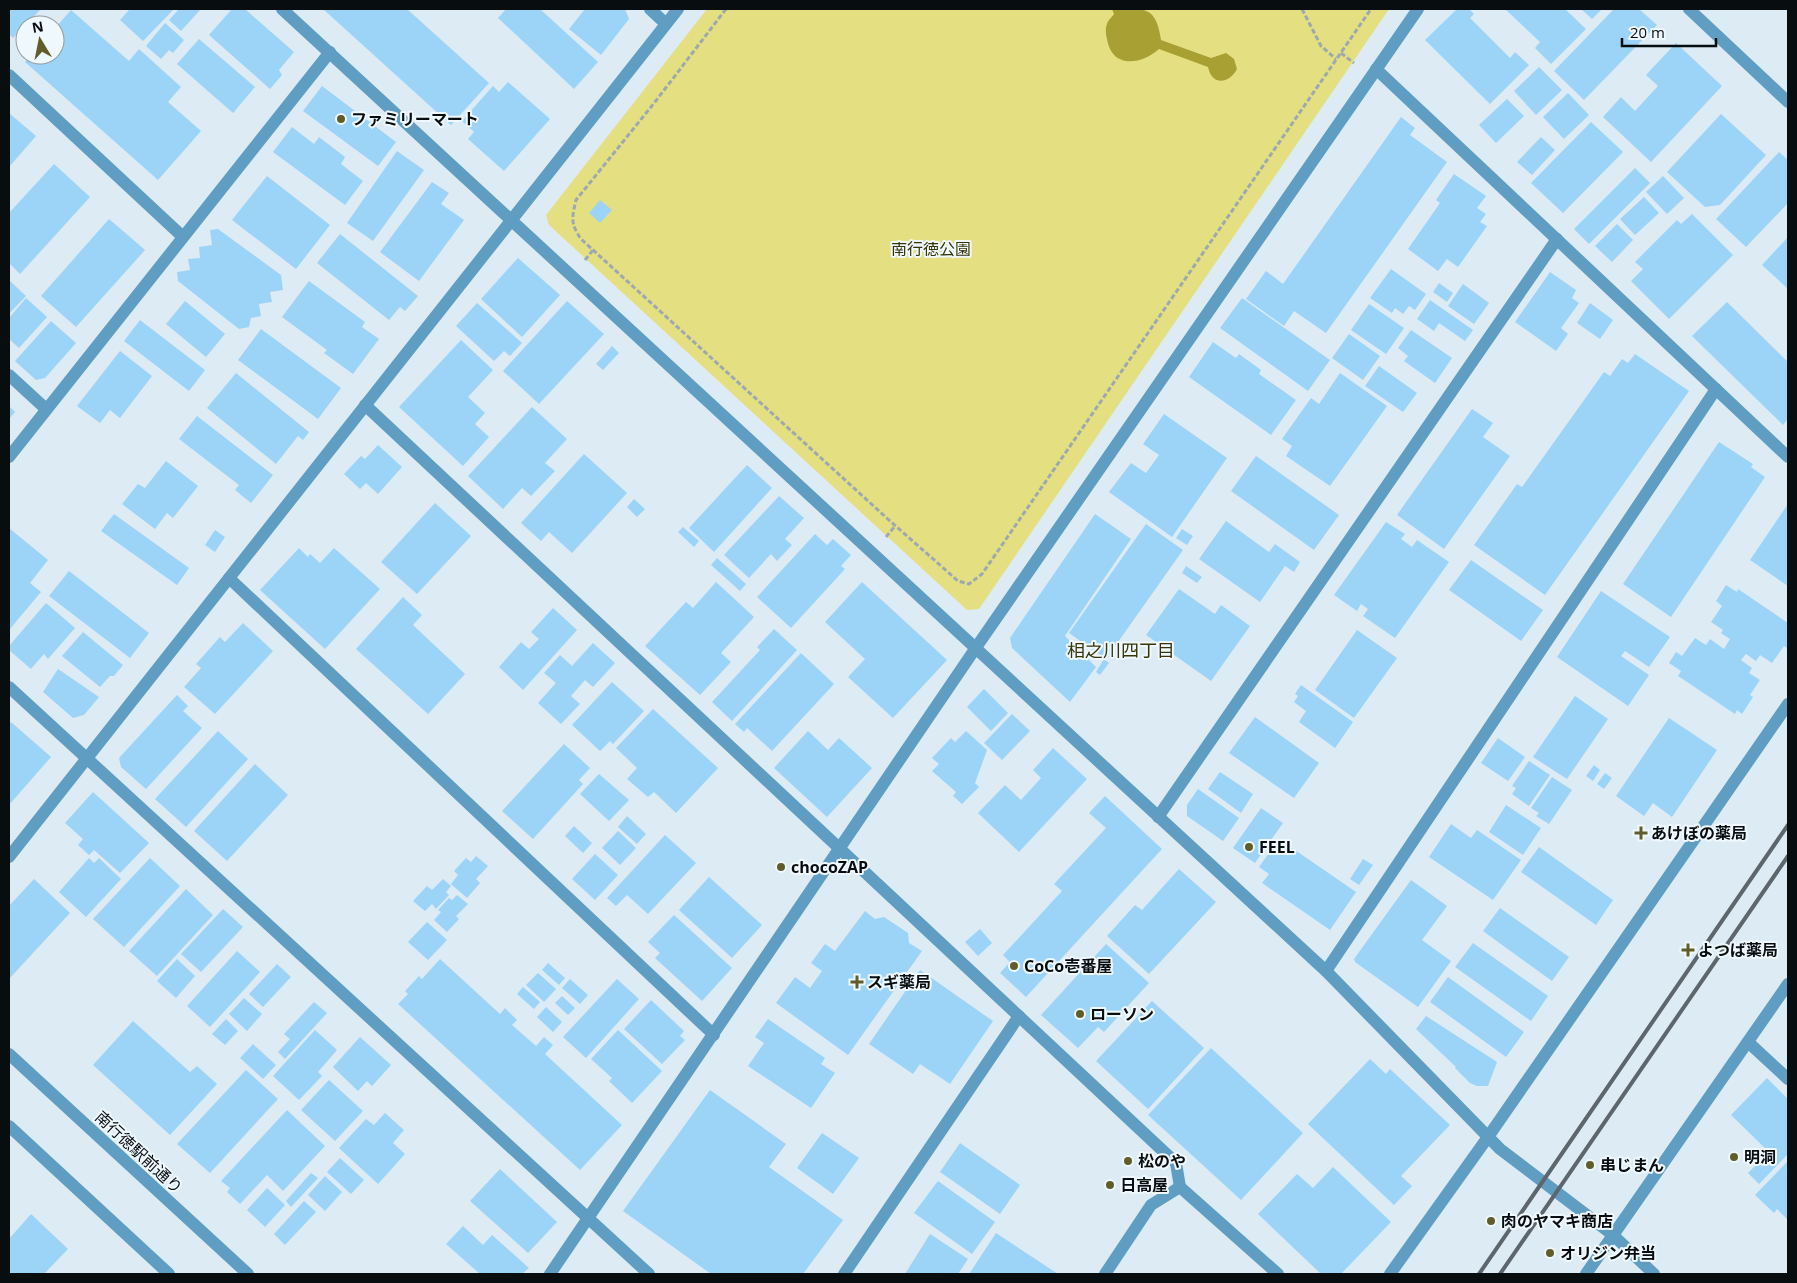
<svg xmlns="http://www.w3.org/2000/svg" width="1797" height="1283" viewBox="0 0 1797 1283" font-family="'Open Sans','Noto Sans JP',sans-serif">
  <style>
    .green { fill: #e4df81 }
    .water { fill: #a8a032 }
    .building { fill: #9cd4f8 }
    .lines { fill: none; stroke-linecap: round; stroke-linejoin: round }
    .path { stroke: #9da8b0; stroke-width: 3; stroke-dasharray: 5 2.5; stroke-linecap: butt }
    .minor { stroke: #5f9dc3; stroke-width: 12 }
    .tertiary { stroke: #5f9dc3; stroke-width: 12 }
    .rail { stroke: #5d666c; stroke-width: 4 }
    .poi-dot { fill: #605d29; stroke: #eff8fd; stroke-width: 2 }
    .labels { text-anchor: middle; stroke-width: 4; stroke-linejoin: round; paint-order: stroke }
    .poi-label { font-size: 16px; font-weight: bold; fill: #080d10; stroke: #eff8fd; text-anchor: start }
    .park-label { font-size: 16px; fill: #383506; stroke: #eff8fd }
    .street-label { font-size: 16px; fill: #080d10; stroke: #eff8fd }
    .neighbourhood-label { font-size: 18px; fill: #373409; stroke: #eff8fd }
  </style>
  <rect width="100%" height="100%" fill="#ddebf5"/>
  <!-- green -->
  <path class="green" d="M707,9H1389L979,609L967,610L549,225L546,215Z"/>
  <!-- water -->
  <path class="water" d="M1112,9C1143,9 1156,4 1161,40L1211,58L1226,53L1234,59L1237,69C1229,84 1212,86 1208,67L1159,49C1141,65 1112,69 1107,39C1106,35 1105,28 1107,24C1108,20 1112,17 1114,14Z"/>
  <!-- building -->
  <g class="building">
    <path d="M9,9H41L13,38L9,34Z"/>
    <path d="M130,9H174L143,41L120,20Z"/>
    <path d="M179,9H201L181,31L169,20Z"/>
    <path d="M232,9H245L294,52L279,70L282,75L270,89L209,35Z"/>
    <path d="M323,9H407L489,83L451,125Z"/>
    <path d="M506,9H540L598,62L574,89L498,18Z"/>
    <path d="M585,9H625L629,19L601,55L569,29Z"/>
    <path d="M1457,9H1469L1474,14L1470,18L1510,58L1515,52L1529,65L1490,104L1425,40Z"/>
    <path d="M1505,9H1565L1586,29L1551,64L1535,48L1540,42Z"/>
    <path d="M1581,9H1602L1592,19Z"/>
    <path d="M1614,9H1639L1657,25L1584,100L1554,71Z"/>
    <path d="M71,10L129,61L139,49L181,87L168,102L201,131L158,180L25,62L31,55H55V28Z"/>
    <path d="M165,23L184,40L173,53L169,50L161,59L146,46Z"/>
    <path d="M199,39L255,87L233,113L177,64Z"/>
    <path d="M1676,43L1722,86L1651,162L1603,117L1621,97L1635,111L1658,86L1646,75Z"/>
    <path d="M1539,67L1562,90L1536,115L1514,91Z"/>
    <path d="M508,82L550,119L504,171L468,139L474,132L462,121L493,86L499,92Z"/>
    <path d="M322,86L396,142L378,166L303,111Z"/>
    <path d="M1568,93L1589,115L1564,139L1543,117Z"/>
    <path d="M1507,99L1524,116L1496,143L1479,125Z"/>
    <path d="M9,113L36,136L9,167Z"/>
    <path d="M1721,114L1766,155L1720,205L1705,207L1667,172Z"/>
    <path d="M1401,117L1415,128L1410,135L1447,162L1326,333L1294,311L1284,326L1246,299L1266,271L1283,284Z"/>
    <path d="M1591,122L1623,152L1563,213L1531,183Z"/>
    <path d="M292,127L314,144L319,137L345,157L341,164L363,181L345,205L273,152Z"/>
    <path d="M1541,137L1555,150L1532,175L1517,162Z"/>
    <path d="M397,151L424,170L373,241L347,223Z"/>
    <path d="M1779,152L1788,160V203L1746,247L1716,219Z"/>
    <path d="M54,164L90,197L20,274L9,263V213Z"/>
    <path d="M1635,168L1650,183L1589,244L1574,229Z"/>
    <path d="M1454,174L1486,196L1477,208L1486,214L1480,222L1487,226L1458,267L1447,259L1438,271L1408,249L1440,203L1436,200Z"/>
    <path d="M267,176L330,225L296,269L232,220Z"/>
    <path d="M1663,176L1684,198L1667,214L1646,192Z"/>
    <path d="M432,182L449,193L441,204L464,220L419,281L380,252Z"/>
    <path d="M1644,197L1659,213L1635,235L1620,219Z"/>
    <path d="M600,200L612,210L600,223L589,213Z"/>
    <path d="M1692,214L1733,255L1669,319L1631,281L1643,269L1635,262L1677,220L1681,224Z"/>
    <path d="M109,219L145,250L76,327L41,296Z"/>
    <path d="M1617,224L1633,240L1612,262L1595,246Z"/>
    <path d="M218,229L281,275L283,290L270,292L272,302L259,304L261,316L251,318L249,327L239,329L178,281L177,272L190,270L188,259L200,258L199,247L212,245L210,230Z"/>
    <path d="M340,234L418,296L405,311L400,307L389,320L317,263Z"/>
    <path d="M1788,237V289L1762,265Z"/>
    <path d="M518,258L560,295L522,337L481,299Z"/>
    <path d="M1391,269L1426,294L1415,310L1409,306L1403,314L1395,308L1392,313L1370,298Z"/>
    <path d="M1550,272L1576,290L1572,298L1579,303L1561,328L1568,334L1556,351L1515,322Z"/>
    <path d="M9,280L26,296L9,314Z"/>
    <path d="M309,281L365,322L362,327L379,339L353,374L324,353L327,350L282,317Z"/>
    <path d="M1439,283L1453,293L1447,302L1433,292Z"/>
    <path d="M1463,284L1489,303L1474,324L1448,306Z"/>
    <path d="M26,298L47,317L19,348L9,339V318Z"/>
    <path d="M1242,298L1330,360L1308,391L1220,328Z"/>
    <path d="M1430,300L1473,330L1465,341L1439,323L1434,331L1417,319Z"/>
    <path d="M185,301L225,334L206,357L166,324Z"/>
    <path d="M567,301L604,334L539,404L503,371Z"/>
    <path d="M1727,302L1788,362V419L1783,425L1692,336Z"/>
    <path d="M477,303L522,343L510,356L504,351L494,361L456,326Z"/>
    <path d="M1590,303L1613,320L1600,339L1577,323Z"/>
    <path d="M1369,304L1404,328L1386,354L1351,330Z"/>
    <path d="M140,320L205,370L189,391L124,341Z"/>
    <path d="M51,321L76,343L45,378L36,380L15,361Z"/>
    <path d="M261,329L341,388L318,419L238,360Z"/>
    <path d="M1411,330L1452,358L1435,383L1404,361L1408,356L1398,348Z"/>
    <path d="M1349,334L1380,356L1363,380L1332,358Z"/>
    <path d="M461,340L493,370L468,397L485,413L475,424L489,437L463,466L399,407Z"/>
    <path d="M1213,342L1236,358L1239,354L1261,370L1259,374L1296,400L1271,435L1189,377Z"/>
    <path d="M612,346L619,353L603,370L596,364Z"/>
    <path d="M120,351L152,376L120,418L110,410L100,423L77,406Z"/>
    <path d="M1635,354L1689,391L1545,595L1474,545L1517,484L1522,487L1604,372L1610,376L1622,359L1628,363Z"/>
    <path d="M1379,366L1417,393L1403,412L1365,386Z"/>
    <path d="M236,373L309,432L303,440L298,436L276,464L207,408Z"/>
    <path d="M1340,373L1387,406L1330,486L1286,456L1292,446L1282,439L1311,398L1319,404Z"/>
    <path d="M9,406L15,412L9,419Z"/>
    <path d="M532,407L567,439L545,463L555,471L531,496L522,488L503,509L468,476Z"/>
    <path d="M1472,409L1493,423L1483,437L1510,456L1444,549L1397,515Z"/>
    <path d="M1164,414L1227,458L1172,537L1109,492L1131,463L1146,473L1159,455L1143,444Z"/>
    <path d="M197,416L273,475L251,503L235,490L239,485L179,439Z"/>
    <path d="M1719,442L1753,464L1751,467L1765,477L1671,617L1623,584Z"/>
    <path d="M378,445L402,467L378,494L366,483L360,489L344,474L361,456L365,459Z"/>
    <path d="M584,454L627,493L572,553L549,532L541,541L521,523Z"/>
    <path d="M1256,456L1339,515L1314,550L1231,491Z"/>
    <path d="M166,461L198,486L173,518L167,513L155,529L122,504L138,484L145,488Z"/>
    <path d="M747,465L772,488L714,552L689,528Z"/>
    <path d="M779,496L804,518L785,539L792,545L777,561L771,554L749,578L724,555Z"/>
    <path d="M634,499L645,509L637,517L627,507Z"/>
    <path d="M435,503L471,536L417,594L381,562Z"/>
    <path d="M1788,504V586L1750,560Z"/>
    <path d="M114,514L189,568L177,585L101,531Z"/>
    <path d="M1095,514L1131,539L1065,636L1096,667L1070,702L1012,648L1010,638Z"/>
    <path d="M1226,521L1269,552L1275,544L1300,562L1294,572L1285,566L1260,602L1199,559Z"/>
    <path d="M1386,522L1405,534L1401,539L1412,547L1417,540L1449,562L1395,638L1363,616L1368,609L1361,604L1357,611L1334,595Z"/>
    <path d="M1146,524L1183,550L1106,659L1069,633Z"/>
    <path d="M683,527L699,541L694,547L678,532Z"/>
    <path d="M9,528L48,560L30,583L41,592L9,630Z"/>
    <path d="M1182,529L1193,536L1187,545L1176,538Z"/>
    <path d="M215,530L225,537L215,552L205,545Z"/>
    <path d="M815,534L827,545L833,539L851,555L841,566L845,569L791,628L757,597Z"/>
    <path d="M299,548L308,557L310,554L320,563L334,548L380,589L325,649L260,590Z"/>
    <path d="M717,558L746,584L740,591L711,565Z"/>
    <path d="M1471,560L1543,610L1521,641L1449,590Z"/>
    <path d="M1186,566L1202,577L1197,583L1182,573Z"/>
    <path d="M69,571L149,633L130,658L49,596Z"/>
    <path d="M716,582L754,617L721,653L731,662L700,695L645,646L686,602L693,608Z"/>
    <path d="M862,582L947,660L893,718L848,677L865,659L825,622Z"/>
    <path d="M1726,585L1737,592L1738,589L1788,623V646L1787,648L1784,646L1772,663L1760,655L1756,661L1746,654L1741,660L1752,668L1749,673L1760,680L1750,695L1753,697L1742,714L1737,710L1735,714L1678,676L1681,671L1669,663L1676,652L1682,656L1695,638L1706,645L1710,639L1724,649L1730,639L1721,633L1723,630L1711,622L1722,606L1716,601Z"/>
    <path d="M1179,589L1215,614L1221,605L1250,626L1211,681L1146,635Z"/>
    <path d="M1601,591L1670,637L1649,667L1625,651L1621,656L1649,675L1628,706L1557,657Z"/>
    <path d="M403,597L422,615L413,625L465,674L428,714L356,649Z"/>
    <path d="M46,603L75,628L48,659L44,654L31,669L9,650V646Z"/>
    <path d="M553,608L577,630L523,690L499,667L521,642L529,649L539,639L531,632Z"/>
    <path d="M243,623L273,651L215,714L184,687L201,668L196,664L220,637L225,642Z"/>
    <path d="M774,629L797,650L732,721L712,702L760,650L757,647Z"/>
    <path d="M1357,630L1397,658L1354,718L1315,690Z"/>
    <path d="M83,632L123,665L114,676H110L100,687L62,656Z"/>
    <path d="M593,643L615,663L593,687L585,680L571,696L580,704L561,724L538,703L556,683L544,673L560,655L572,666Z"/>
    <path d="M801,653L834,684L772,751L747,728L744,732L735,724Z"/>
    <path d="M1104,659L1109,663L1100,675L1096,672Z"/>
    <path d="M58,669L99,697L84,715L73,718L43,692Z"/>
    <path d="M612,682L644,711L613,744L610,741L600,751L572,725Z"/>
    <path d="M1301,685L1353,722L1335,748L1299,722L1306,711L1294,702L1298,696L1295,694Z"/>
    <path d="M984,689L1008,713L991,731L967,707Z"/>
    <path d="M177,695L188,706L183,711L202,728L146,789L121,767L119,758Z"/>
    <path d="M1575,696L1608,719L1567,779L1533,757Z"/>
    <path d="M653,709L718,768L676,813L654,792L648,797L627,779L637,768L616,748Z"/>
    <path d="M1012,714L1030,731L1002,760L984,743Z"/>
    <path d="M1255,717L1319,763L1294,798L1229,753Z"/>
    <path d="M1669,718L1717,750L1672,817L1653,803L1644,816L1616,796Z"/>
    <path d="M11,722L51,757L9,805V725Z"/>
    <path d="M218,731L248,759L186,827L155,799Z"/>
    <path d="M808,731L828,750L839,738L872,768L827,817L774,768Z"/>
    <path d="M966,731L987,750L975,783L979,787L962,804L953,796L956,792L932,771L939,764L932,758L951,738L955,742Z"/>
    <path d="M1498,738L1525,757L1508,781L1481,763Z"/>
    <path d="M564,744L590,768L579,780L583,784L533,839L502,811Z"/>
    <path d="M1053,748L1087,779L1019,852L978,813L1005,785L1021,800L1041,778L1033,770Z"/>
    <path d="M1529,761L1550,775L1529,806L1512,794L1516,788L1512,786Z"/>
    <path d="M255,764L288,795L227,861L194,831Z"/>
    <path d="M1594,765L1600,770L1593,781L1586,776Z"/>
    <path d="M1220,772L1253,794L1241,813L1208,789Z"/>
    <path d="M1605,773L1612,778L1604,789L1597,784Z"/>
    <path d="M599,774L629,800L609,821L580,794Z"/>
    <path d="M1552,777L1572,790L1549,824L1536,816L1539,813L1531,808Z"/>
    <path d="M1198,789L1239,818L1223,841L1187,816V805Z"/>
    <path d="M93,792L149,843L120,873L94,850L89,855L78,845L83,839L65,823Z"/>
    <path d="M1105,796L1162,849L1026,997L1000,973L1010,962L1003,955L1062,891L1054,884L1106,828L1089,813Z"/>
    <path d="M1506,805L1541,828L1523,855L1489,832Z"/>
    <path d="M1261,808L1283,823L1255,863L1233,848Z"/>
    <path d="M627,816L646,834L637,844L618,827Z"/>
    <path d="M1451,824L1471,838L1477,830L1521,860L1493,900L1429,857Z"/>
    <path d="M574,826L592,843L583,853L565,836Z"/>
    <path d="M618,831L636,848L620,865L602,848Z"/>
    <path d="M665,835L696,863L648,914L627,895L616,906L607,898Z"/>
    <path d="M1279,839L1356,892L1330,930L1262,883L1269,874L1259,867Z"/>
    <path d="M1539,847L1613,900L1596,925L1521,872Z"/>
    <path d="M595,854L618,875L595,900L572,879Z"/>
    <path d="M476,856L488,866L476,879L480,883L467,898L451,884L458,875L454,871L466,858L471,862Z"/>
    <path d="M89,858L94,863L99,858L121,879L86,917L59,892Z"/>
    <path d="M150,858L180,886L124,947L93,919Z"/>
    <path d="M1363,859L1373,865L1359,885L1350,879Z"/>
    <path d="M1179,869L1216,902L1149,974L1107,936L1135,905L1142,910Z"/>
    <path d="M709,877L762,925L732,958L679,910Z"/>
    <path d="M34,879L70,913L9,979V906Z"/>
    <path d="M443,879L451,886L446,892L449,895L436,909L432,904L425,911L413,901L427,886L432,890Z"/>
    <path d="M1411,880L1447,906L1422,940L1451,961L1418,1007L1355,962L1354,959Z"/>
    <path d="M186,889L213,915L157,976L129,951Z"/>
    <path d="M457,895L468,904L456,916L459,919L447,932L434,920L441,912L438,910L449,898L452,900Z"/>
    <path d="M1500,908L1569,957L1552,981L1483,931Z"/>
    <path d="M223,909L243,927L201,972L181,954Z"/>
    <path d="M865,911L875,919L884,917L908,933L909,943L922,951L848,1055L776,1003L795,977L810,988L822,971L811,963L825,944L835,951Z"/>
    <path d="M674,915L732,968L702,1001L655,958L660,953L648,942Z"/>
    <path d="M427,922L447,940L428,960L408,942Z"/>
    <path d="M980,929L992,943L978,956L965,942Z"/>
    <path d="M1473,943L1548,996L1531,1021L1455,967Z"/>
    <path d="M1106,944L1149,983L1104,1032L1098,1027L1078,1048L1041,1015Z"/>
    <path d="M237,951L260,972L210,1027L187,1006Z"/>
    <path d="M177,959L195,976L176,998L157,981Z"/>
    <path d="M440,959L500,1014L505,1008L517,1020L512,1025L536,1046L544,1037L553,1045L545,1054L622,1125L580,1170L398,1004L408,994L405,991L419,976L422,979Z"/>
    <path d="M548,963L565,978L559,985L542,970Z"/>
    <path d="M277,964L291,977L263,1007L249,994Z"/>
    <path d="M920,970L993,1021L950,1084L920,1064L913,1074L869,1044Z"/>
    <path d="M538,973L556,989L544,1002L526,985Z"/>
    <path d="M1448,977L1524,1032L1506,1057L1430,1002Z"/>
    <path d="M570,979L588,995L580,1004L562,988Z"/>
    <path d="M617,979L639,999L586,1058L563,1037Z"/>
    <path d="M523,987L540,1002L534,1009L517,994Z"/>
    <path d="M562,996L575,1008L568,1015L555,1003Z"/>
    <path d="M244,998L262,1014L247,1031L229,1014Z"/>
    <path d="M651,1000L684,1031L680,1036L685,1040L662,1064L624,1029Z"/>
    <path d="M1152,1001L1204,1048L1148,1109L1096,1061Z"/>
    <path d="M314,1002L327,1013L285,1059L278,1052L290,1039L284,1034Z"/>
    <path d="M546,1007L562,1022L553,1032L537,1017Z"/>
    <path d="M1426,1016L1497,1062L1488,1086H1477L1470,1083L1455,1068L1456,1067L1416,1029Z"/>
    <path d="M226,1019L238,1031L225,1045L212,1034Z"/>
    <path d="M768,1019L825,1058L821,1064L835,1073L811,1108L748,1066L764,1043L755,1037Z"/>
    <path d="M133,1021L190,1072L197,1066L217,1084L170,1135L93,1065Z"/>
    <path d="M315,1030L337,1050L318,1072L322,1076L299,1100L273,1076Z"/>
    <path d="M618,1030L662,1071L632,1103L609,1081L612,1078L591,1059Z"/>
    <path d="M360,1037L391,1065L372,1086L367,1081L358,1091L333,1067Z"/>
    <path d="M253,1044L276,1065L263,1079L240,1058Z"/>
    <path d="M1211,1048L1303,1133L1241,1200L1148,1115Z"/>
    <path d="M1370,1059L1386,1074L1390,1069L1450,1125L1401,1176L1412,1186L1394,1205L1308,1124Z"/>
    <path d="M246,1070L278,1099L210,1173L177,1144Z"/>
    <path d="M1767,1078L1788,1099V1154L1759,1184L1748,1173L1769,1152L1731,1115Z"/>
    <path d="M329,1080L363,1111L335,1141L301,1110Z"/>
    <path d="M710,1090L786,1144L769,1167L843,1220L803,1274H711L623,1211Z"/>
    <path d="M287,1110L325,1146L283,1191L267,1175L240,1204L227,1192L230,1188L221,1181Z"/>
    <path d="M385,1113L404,1130L393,1143L405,1154L378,1184L339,1148L366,1119L374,1125Z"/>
    <path d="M822,1133L859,1158L833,1194L797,1168Z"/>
    <path d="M960,1143L1020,1185L1000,1214L940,1172Z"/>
    <path d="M340,1158L364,1180L351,1194L327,1172Z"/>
    <path d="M1788,1161V1220L1777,1209L1774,1213L1755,1195Z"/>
    <path d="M1333,1167L1391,1222L1341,1274H1321L1258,1214L1297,1174L1313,1188Z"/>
    <path d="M500,1169L557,1222L528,1253L470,1201Z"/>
    <path d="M311,1173L318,1178L291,1207L286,1201Z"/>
    <path d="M325,1176L342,1192L325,1211L308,1195Z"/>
    <path d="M938,1181L995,1222L972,1254L914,1213Z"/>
    <path d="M267,1188L285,1205L265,1227L247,1210Z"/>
    <path d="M304,1201L316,1212L285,1245L274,1234Z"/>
    <path d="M31,1214L68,1249L44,1274H9V1239Z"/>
    <path d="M463,1226L483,1245L492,1235L529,1268L522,1274H480L446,1244Z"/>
    <path d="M996,1233L1058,1274H969Z"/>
    <path d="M930,1234L968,1259L958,1274H905Z"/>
  </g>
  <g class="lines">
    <!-- path -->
    <g class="path">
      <path d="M726,9L655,102L576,200C572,218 570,223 581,239L890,521L958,581L969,584L982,574L1371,9"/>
      <path d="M1302,9L1321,46L1336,59"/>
      <path d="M1341,53L1354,63"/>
      <path d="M585,260L593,250"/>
      <path d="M886,537L895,526"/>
    </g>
    <!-- minor -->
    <g class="minor">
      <path d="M650,9L666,24"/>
      <path d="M1376,69L1788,457"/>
      <path d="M9,75L183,237"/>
      <path d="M9,375L46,409"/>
      <path d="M365,405L1176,1163L1180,1187L1278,1274"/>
      <path d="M9,457L330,52"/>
      <path d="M229,578L714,1035"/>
      <path d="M9,687L649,1274"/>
      <path d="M1158,817L1557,239"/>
      <path d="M1326,971L1716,389"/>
      <path d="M1748,1042L1788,1079"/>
      <path d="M844,1274L1019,1016"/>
      <path d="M1105,1274L1151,1205L1180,1187"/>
      <path d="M1390,1274L1488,1137L1788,704"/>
      <path d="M1586,1274L1788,984"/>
    </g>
    <!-- tertiary -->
    <g class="tertiary">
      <path d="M282,9L1326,971L1500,1149L1613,1235L1654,1274"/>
      <path d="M1689,9L1788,102"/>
      <path d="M9,857L678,9"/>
      <path d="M9,1054L248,1274"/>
      <path d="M9,1126L169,1274"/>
      <path d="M550,1274L975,649L1418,9"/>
    </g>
    <!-- rail -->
    <g class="rail">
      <path d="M1479,1274L1788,825"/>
      <path d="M1500,1274L1788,856"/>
    </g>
  </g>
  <!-- markers -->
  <g class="poi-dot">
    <circle cx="341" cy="119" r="5"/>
    <path d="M1638.5 825.5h5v5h5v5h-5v5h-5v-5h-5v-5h5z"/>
    <circle cx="1249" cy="847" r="5"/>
    <circle cx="781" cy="867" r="5"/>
    <path d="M1685.5 942.5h5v5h5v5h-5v5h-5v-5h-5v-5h5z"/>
    <circle cx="1014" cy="966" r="5"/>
    <path d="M854.5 974.5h5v5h5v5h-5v5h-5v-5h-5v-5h5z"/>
    <circle cx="1080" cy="1014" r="5"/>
    <circle cx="1734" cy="1157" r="5"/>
    <circle cx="1128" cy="1161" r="5"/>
    <circle cx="1590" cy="1165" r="5"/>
    <circle cx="1110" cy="1185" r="5"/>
    <circle cx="1491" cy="1221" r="5"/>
    <circle cx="1550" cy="1253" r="5"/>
  </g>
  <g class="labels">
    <!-- poi labels -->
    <g class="poi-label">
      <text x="351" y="125">ファミリーマート</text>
      <text x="1651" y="839">あけぼの薬局</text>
      <text x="1259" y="853">FEEL</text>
      <text x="791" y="873">chocoZAP</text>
      <text x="1698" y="956">よつば薬局</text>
      <text x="1024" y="972">CoCo壱番屋</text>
      <text x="867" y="988">スギ薬局</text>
      <text x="1090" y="1020">ローソン</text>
      <text x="1744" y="1163">明洞</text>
      <text x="1138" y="1167">松のや</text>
      <text x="1600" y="1171">串じまん</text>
      <text x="1120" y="1191">日高屋</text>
      <text x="1501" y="1227">肉のヤマキ商店</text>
      <text x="1560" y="1259">オリジン弁当</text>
    </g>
    <!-- park labels -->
    <g class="park-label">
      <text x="931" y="255">南行徳公園</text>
    </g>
    <!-- street labels -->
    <g class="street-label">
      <text transform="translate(139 1152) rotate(43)" y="6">南行徳駅前通り</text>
    </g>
    <!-- neighbourhood labels -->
    <g class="neighbourhood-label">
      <text x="1121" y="657">相之川四丁目</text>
    </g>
  </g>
  <!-- border -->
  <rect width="1797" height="1283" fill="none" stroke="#080d10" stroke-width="20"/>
  <!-- north arrow -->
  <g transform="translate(40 40) rotate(350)"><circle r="24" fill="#eff8fd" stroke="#939a9e"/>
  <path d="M0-4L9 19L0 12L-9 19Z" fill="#605d29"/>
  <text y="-8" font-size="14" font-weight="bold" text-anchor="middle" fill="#080d10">N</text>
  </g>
  <!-- scale -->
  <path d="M1622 38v8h94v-8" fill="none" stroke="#080d10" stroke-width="2.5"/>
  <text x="1630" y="38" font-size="15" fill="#080d10" stroke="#eff8fd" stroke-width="4" paint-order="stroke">20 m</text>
</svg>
